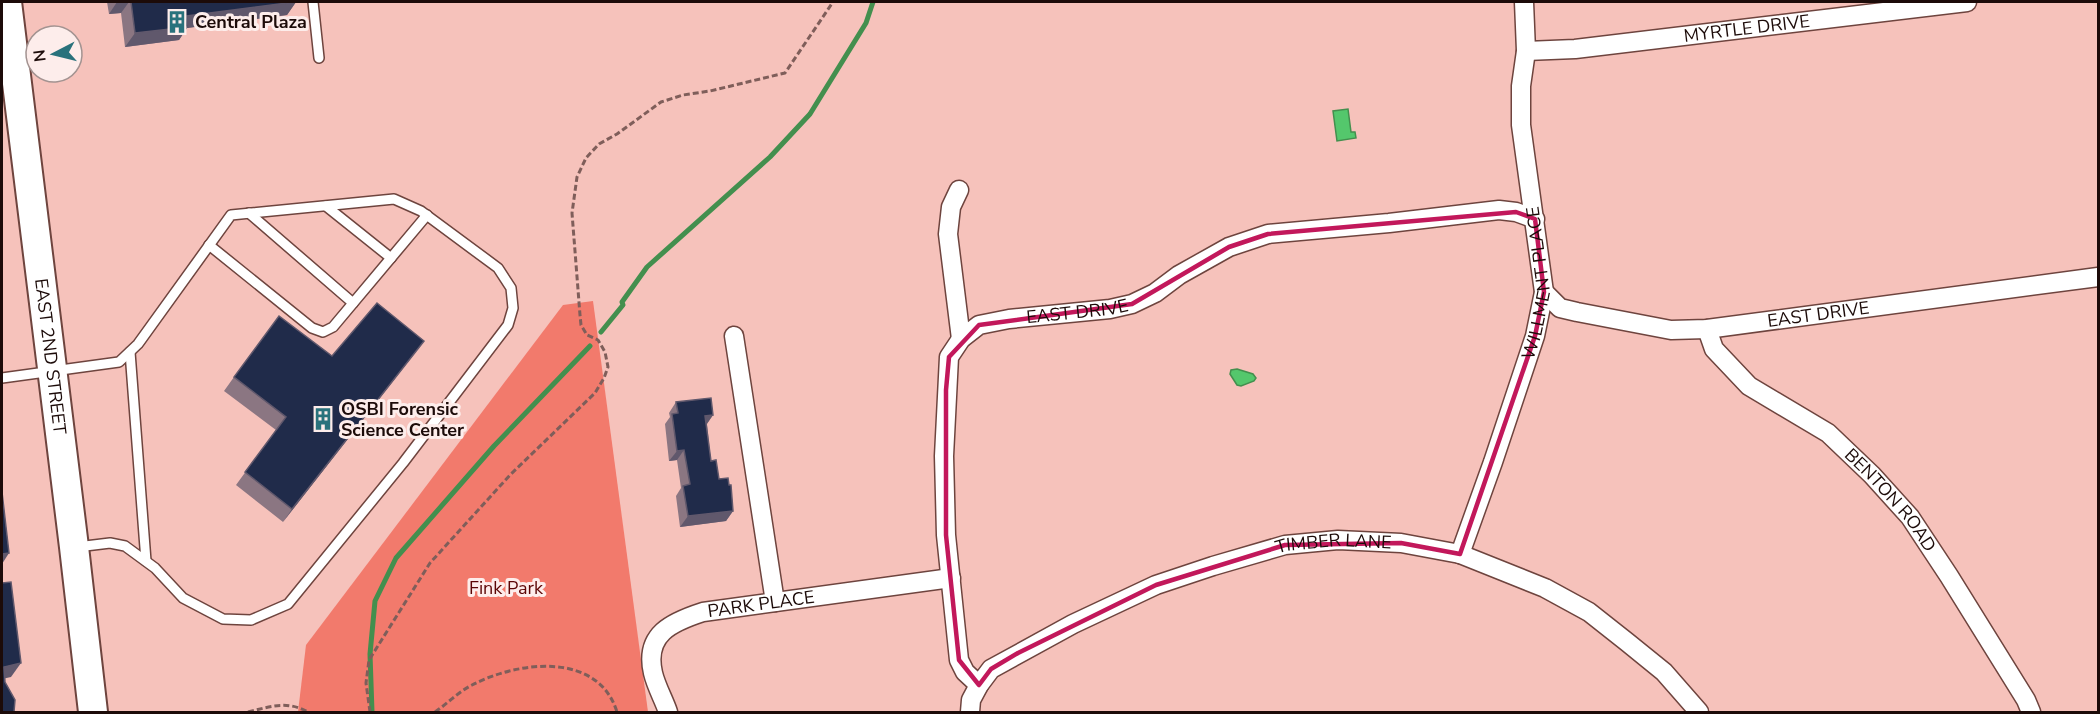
<svg xmlns="http://www.w3.org/2000/svg" width="2100" height="714" viewBox="0 0 2100 714" font-family="'Nunito Sans',sans-serif">
  <style>
    .green { fill: #f27a6c }
    .water { fill: #54c76c; stroke: #438f4e; stroke-width: 1.5 }
    .lines { fill: none; stroke-linecap: round; stroke-linejoin: round }
    .stream { stroke: #438f4e; stroke-width: 5 }
    .service-casing { stroke: #6e443e; stroke-width: 12 }
    .minor-casing { stroke: #6e443e; stroke-width: 21 }
    .primary-casing { stroke: #6e443e; stroke-width: 32 }
    .path { stroke: #7f5e5a; stroke-width: 3; stroke-dasharray: 6 3; stroke-linecap: butt }
    .service { stroke: #fff; stroke-width: 9 }
    .minor { stroke: #fff; stroke-width: 18 }
    .primary { stroke: #fff; stroke-width: 28 }
    .wall { fill: #8b7682 }
    .shaded-wall { fill: #60586c }
    .building { fill: #202b4a; stroke: #60586c; stroke-width: 1.5 }
    .marked { fill: none; stroke: #c2185b; stroke-width: 4.5; stroke-linejoin: round }
    .labels { text-anchor: middle; stroke-width: 6; stroke-linejoin: round; paint-order: stroke }
    .poi-label { font-size: 18px; font-weight: bold; fill: #1c0b09; stroke: #fdedeb; text-anchor: start }
    .street-label { font-size: 18px; fill: #1c0b09; stroke: #fdedeb }
    .park-label { font-size: 18px; fill: #5c0505; stroke: #fdedeb }
  </style>
  <rect width="100%" height="100%" fill="#f6c2bb"/>
  <!-- green -->
  <path class="green" d="M593,301L648,712H298L306,645L563,305Z"/>
  <!-- water -->
  <g class="water">
    <path d="M1348,109L1351,132H1355L1356,138L1337,141L1333,111Z"/>
    <path d="M1237,369L1253,374L1256,378L1254,381L1241,386L1237,385L1230,374L1231,370Z"/>
  </g>
  <g class="lines">
    <!-- stream -->
    <g class="stream">
      <path d="M601,332L623,305L622,302L647,267L770,157L810,114L866,23L873,2"/>
      <path d="M372,712L370,654L375,601L396,558L494,446L590,346"/>
    </g>
    <!-- service casing -->
    <g class="service-casing">
      <g id="service">
        <path d="M313,2L319,58"/>
        <path d="M326,206L391,258"/>
        <path d="M249,213L353,303"/>
        <path d="M209,245L312,328L323,332L333,327L427,215"/>
        <path d="M130,352L146,561"/>
        <path d="M2,378L119,362L138,344L231,215L394,199L421,211L498,268L511,288L513,308L508,325L403,463L288,604L251,620L223,619L183,598L155,568L125,546L110,543L77,547"/>
      </g>
    </g>
    <!-- minor casing -->
    <g class="minor-casing">
      <g id="minor">
        <path id="s1" d="M1526,51L1575,49L1967,2"/>
        <path d="M959,190L951,207L948,234L961,339"/>
        <path id="s2" d="M1544,292L1560,308L1577,312L1671,330L1707,329L2098,277"/>
        <path id="s3" d="M1707,329L1714,349L1749,386L1828,433L1872,475L1910,517L1949,576L2026,700L2031,712"/>
        <path d="M734,336L775,602"/>
        <path id="s4" d="M1460,554L1493,462L1535,336L1544,292L1521,125V86L1526,51L1524,2"/>
        <path id="s5" d="M979,685L965,672L959,660L946,535L944,456L949,357L961,339L979,325L1009,319L1110,309L1132,304L1155,293L1179,275L1229,247L1268,234L1389,223L1499,210L1516,212L1535,219"/>
        <path id="s6" d="M668,712C664,700 656,686 653,673C644,634 672,622 703,612L951,578"/>
        <path id="s7" d="M970,712L971,700L979,685L991,669L1073,624L1156,585L1213,566L1285,545L1338,540L1401,543L1460,554L1545,588L1589,612L1627,642L1664,672L1699,712"/>
      </g>
    </g>
    <!-- primary casing -->
    <g class="primary-casing">
      <g id="primary">
        <path id="s8" d="M7,2L74,547L93,712"/>
      </g>
    </g>
    <!-- path -->
    <g class="path">
      <path d="M248,712C269,707 287,700 308,712"/>
      <path d="M370,712L366,683L369,660L430,563L510,475L595,393L604,378L608,367L605,352L598,340L587,335L581,325L580,315L572,213L577,177L586,158L599,144L617,134L661,102L683,95L710,91L785,73L833,2"/>
      <path d="M435,712C447,704 458,692 472,685C518,661 598,651 617,712"/>
    </g>
    <!-- service -->
    <use href="#service" class="service"/>
    <!-- minor -->
    <use href="#minor" class="minor"/>
    <!-- primary -->
    <use href="#primary" class="primary"/>
  </g>
  <!-- wall -->
  <g class="wall">
    <path d="M107,2H296L287,15L187,28L179,40L125,47L121,13L109,14Z"/>
    <path d="M424,341L414,354L283,522L236,485L276,430L224,391L234,377L332,356Z"/>
    <path d="M676,402L713,415L707,424L711,461L733,511L726,521L680,527L676,496L681,488L677,460L669,461L665,424L670,417L669,413Z"/>
  </g>
  <!-- shaded-wall -->
  <g class="shaded-wall">
    <path d="M117,2H129L121,13L109,14Z"/>
    <path d="M296,2L287,15L187,28L179,40L125,47L135,33L187,16Z"/>
    <path d="M424,341L414,354L283,522L292,509Z"/>
    <path d="M713,415L706,425L705,416Z"/>
    <path d="M684,450L677,460L669,461L677,451Z"/>
    <path d="M733,511L726,521L680,527L688,516Z"/>
    <path d="M9,553L2,564V554Z"/>
    <path d="M21,663L11,677L2,679L4,667Z"/>
  </g>
  <!-- building -->
  <g class="building">
    <path d="M131,2H295L187,16L188,27L135,33Z"/>
    <path d="M377,303L424,341L292,509L245,472L286,417L234,377L279,316L332,356Z"/>
    <path d="M711,398L713,415L705,416L711,461L716,460L719,479L728,478L729,485H731L733,511L688,516L683,486L690,484L684,450L677,451L672,414L678,413L676,402Z"/>
    <path d="M2,492L9,553L2,554Z"/>
    <path d="M2,573V583L11,582L21,663L4,667L5,682L15,700L14,712H2Z"/>
  </g>
  <!-- marked area -->
  <path class="marked" d="M1516,212L1535,219L1544,292L1535,336L1460,554L1401,543L1285,545L1156,585L1018,653L991,669L979,685L959,660L946,535V390L949,357L979,325L1132,304L1229,247L1268,234Z"/>
  <!-- icons -->
  <defs>
    <g id="building-bare" transform="scale(1.8)"><path d="M-4-6H4V6H1V3H-1V6H-4ZM-2.5-4.3h1.7v1.8h-1.7ZM.8-4.3h1.7v1.8H.8ZM-2.5-1h1.7V.8h-1.7ZM.8-1h1.7V.8H.8Z" fill="#29727c" stroke="#fdedeb" stroke-width="2.5" paint-order="stroke"/></g>
  </defs>
  <g fill-rule="evenodd">
    <use href="#building-bare" x="177" y="22"/>
    <use href="#building-bare" x="323" y="419"/>
  </g>
  <g class="labels">
    <!-- poi labels -->
    <g class="poi-label">
      <text x="195" y="28">Central Plaza</text>
      <text x="341" y="415">OSBI Forensic<tspan x="341" dy="21">Science Center</tspan></text>
    </g>
    <!-- street labels -->
    <g class="street-label">
      <text dy="6" stroke="none"><textPath href="#s1" startOffset="222">MYRTLE DRIVE</textPath></text>
      <text dy="6" stroke="none"><textPath href="#s4" startOffset="284">WILLMENT PLACE</textPath></text>
      <text dy="6" stroke="none"><textPath href="#s5" startOffset="480">EAST DRIVE</textPath></text>
      <text dy="6" stroke="none"><textPath href="#s2" startOffset="284">EAST DRIVE</textPath></text>
      <text dy="6" stroke="none"><textPath href="#s8" startOffset="357">EAST 2ND STREET</textPath></text>
      <text dy="6" stroke="none"><textPath href="#s3" startOffset="256">BENTON ROAD</textPath></text>
      <text dy="6" stroke="none"><textPath href="#s7" startOffset="418">TIMBER LANE</textPath></text>
      <text dy="6" stroke="none"><textPath href="#s6" startOffset="190">PARK PLACE</textPath></text>
    </g>
    <!-- park labels -->
    <g class="park-label">
      <text x="506" y="594">Fink Park</text>
    </g>
  </g>
  <!-- border -->
  <rect width="2100" height="714" fill="none" stroke="#1c0b09" stroke-width="6"/>
  <!-- north arrow -->
  <g transform="translate(54 54) rotate(263)"><circle r="28" fill="#fdedeb" stroke="#a39391" stroke-width="1.5"/>
  <path d="M0-4.5L10 22L0 15L-10 22Z" fill="#29727c"/>
  <text y="-9" font-size="16" font-weight="bold" text-anchor="middle" fill="#1c0b09">N</text>
  </g>
</svg>
